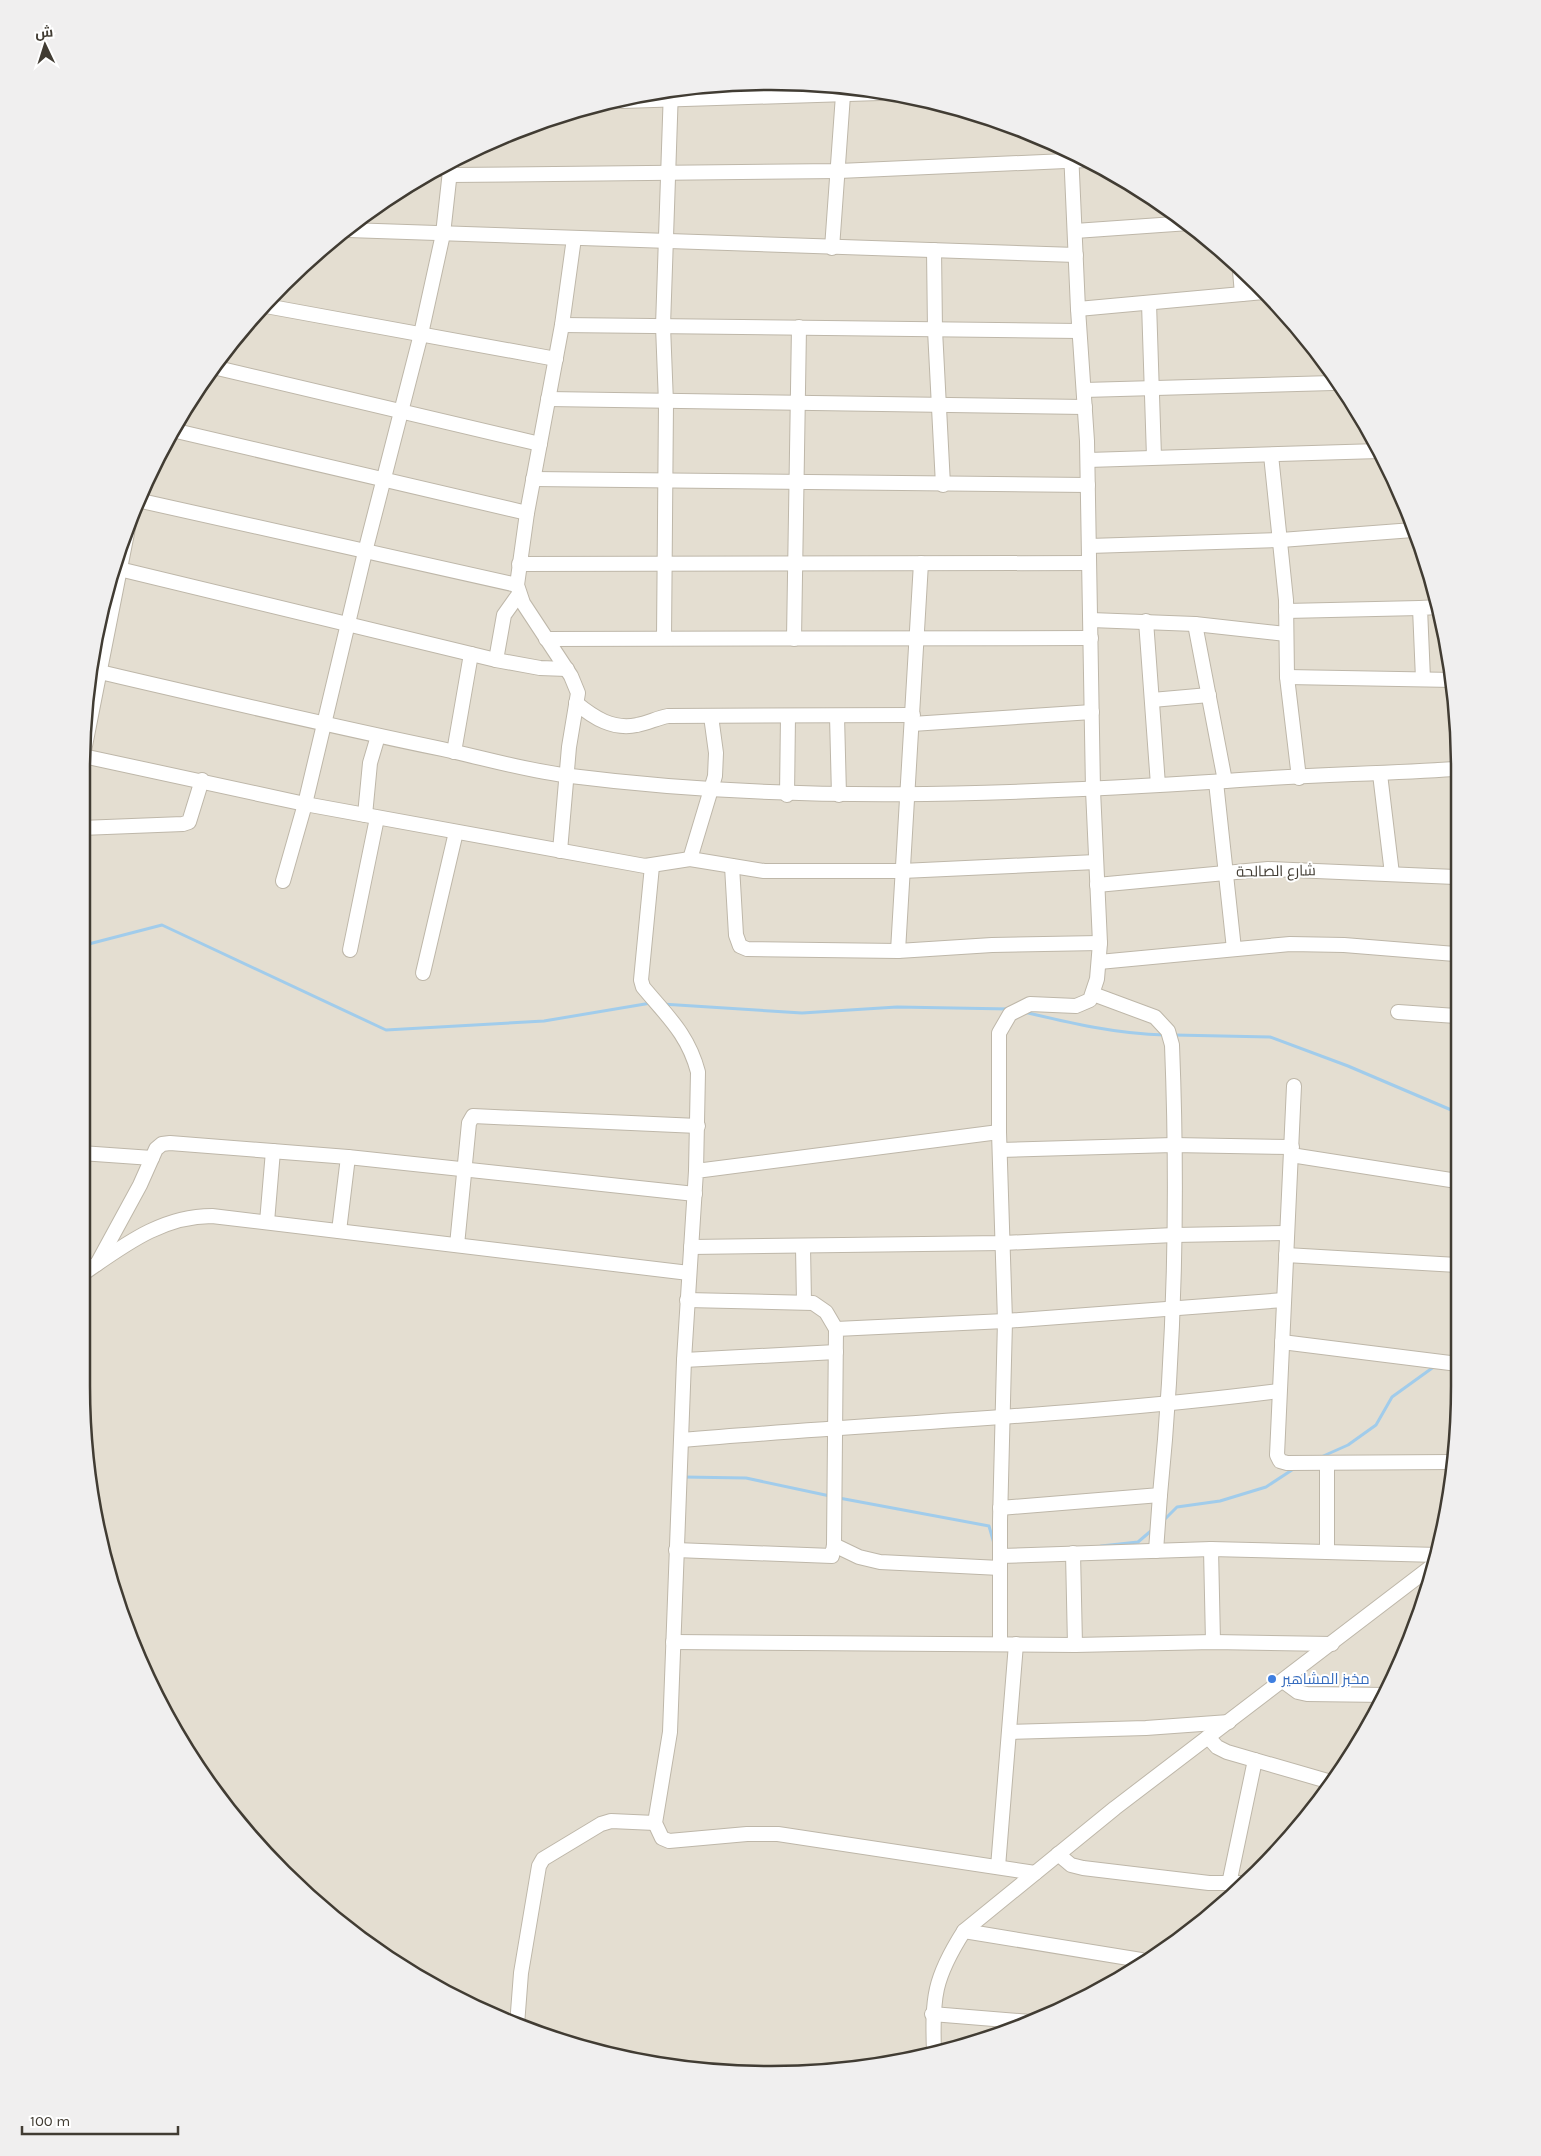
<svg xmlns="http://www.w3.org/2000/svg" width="1541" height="2156" viewBox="0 0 1541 2156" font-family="Karla,Cairo,sans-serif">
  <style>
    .residential { fill: #e4ded1 }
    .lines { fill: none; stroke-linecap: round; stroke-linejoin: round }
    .stream { stroke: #a1cceb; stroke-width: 3 }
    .minor-casing { stroke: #beb7a9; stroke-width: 16 }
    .minor { stroke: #fff; stroke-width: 14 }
    .shop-dot { fill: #3f7fe0; stroke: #fff; stroke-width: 2 }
    .labels { text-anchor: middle; stroke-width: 4; stroke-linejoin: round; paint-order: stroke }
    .street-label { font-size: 15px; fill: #413c33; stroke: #fff }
    .shop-label { font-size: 15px; fill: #366cbe; stroke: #fff; text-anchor: start }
    .rim { fill: none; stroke: #413c33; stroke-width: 2.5 }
  </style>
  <rect width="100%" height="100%" fill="#f0ece3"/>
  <!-- residential -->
  <path class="residential" d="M815,83L949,105L1075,152L1190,224L1289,316L1389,466L1436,592L1454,680L1458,1430L1436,1564L1389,1690L1317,1805L1225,1904L1075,2004L992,2038L861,2069H681L506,2022L426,1982L316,1904L197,1768L134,1650L105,1564L81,1386V770L95,636L134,507L173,426L224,351L316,252L426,174L549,118L680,87Z"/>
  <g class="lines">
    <!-- stream -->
    <g class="stream">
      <path d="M81,946L162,925L386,1030L544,1021L651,1003"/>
      <path d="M662,1004L802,1013L897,1007L1010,1009"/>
      <path d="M1024,1012C1070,1023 1117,1034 1165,1035"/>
      <path d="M1174,1035L1270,1037L1348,1066L1456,1112"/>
      <path d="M1449,1358L1458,1352"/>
      <path d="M1321,1457L1348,1445L1376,1425L1392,1397L1435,1366"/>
      <path d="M683,1477L746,1478L830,1496"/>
      <path d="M839,1498L989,1526L995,1547"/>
      <path d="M1163,1521L1177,1507L1220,1501L1266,1487L1295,1468"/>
      <path d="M1101,1546L1138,1542L1152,1530"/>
    </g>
    <!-- minor casing -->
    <g class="minor-casing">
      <g id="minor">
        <path d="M622,101L880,93"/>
        <path d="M437,169H450"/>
        <path d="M450,175L839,171L1088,160"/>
        <path d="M348,230L1076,255"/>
        <path d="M1075,231L1189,223"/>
        <path d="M832,248L843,95"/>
        <path d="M934,250L935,330L943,485"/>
        <path d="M1240,271L1242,294"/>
        <path d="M1149,303L1154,457"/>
        <path d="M266,306L556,359"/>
        <path d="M1078,309L1264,292"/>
        <path d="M562,325L1079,331"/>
        <path d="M213,367L540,444"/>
        <path d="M1084,390L1333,383"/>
        <path d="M548,399L1085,407"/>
        <path d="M172,430L527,513"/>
        <path d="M1271,455L1286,600L1287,677L1299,778"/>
        <path d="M1088,460L1379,451"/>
        <path d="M533,479L1088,485"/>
        <path d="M137,500L517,585"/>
        <path d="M1089,546L1281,540L1413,530"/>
        <path d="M519,564L1089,563"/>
        <path d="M115,568L496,660L540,668L567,669"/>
        <path d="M1286,611L1420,608"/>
        <path d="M1091,620L1195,624L1286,634"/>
        <path d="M1146,621L1158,785"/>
        <path d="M1195,624L1225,781"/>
        <path d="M664,638L666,403L663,326L671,89"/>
        <path d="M546,639L1091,638"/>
        <path d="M794,639L799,327"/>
        <path d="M496,660L504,615L519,594"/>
        <path d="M91,670C208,697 325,725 442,749C484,758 527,771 571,776C792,804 1005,795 1226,781C1302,775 1378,774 1454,769"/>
        <path d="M1287,677L1454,680"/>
        <path d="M1423,679L1420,608L1439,607"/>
        <path d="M1152,700L1209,695"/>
        <path d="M576,703C594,718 613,730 637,725C648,723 657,718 668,716L913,715"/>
        <path d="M837,716L839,795"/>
        <path d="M912,724L1092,712"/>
        <path d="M454,752L471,654"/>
        <path d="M83,756L305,804L645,866L690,859L764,871H902L1096,862"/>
        <path d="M82,761L130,518"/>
        <path d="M1380,774L1392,874"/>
        <path d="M1216,782L1234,949"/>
        <path d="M787,795L788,716"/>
        <path d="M365,815L370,763L378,736"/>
        <path d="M81,828L183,824L189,822L202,780"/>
        <path d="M560,851L569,747L578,693L571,676L523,603L517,585L527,513L562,325L574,238"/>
        <path d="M690,859L715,776L716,753L711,716"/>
        <path d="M652,866L641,980L643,987C667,1016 688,1034 698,1072L696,1171"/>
        <path d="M732,866L736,935L740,946L747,949L898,951L992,945L1100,943"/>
        <path d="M283,881L305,804L365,552L421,334L443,234L451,162"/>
        <path d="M1097,885L1268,869L1455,877"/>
        <path d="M350,950L377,818"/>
        <path d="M898,951L921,563"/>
        <path d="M1099,962L1290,944L1344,945L1455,954"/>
        <path d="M423,973L456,832"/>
        <path d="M1398,1012L1456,1016"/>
        <path d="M1294,1086L1277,1455L1280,1461L1287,1463L1453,1462"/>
        <path d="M999,1132L696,1171L684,1360L670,1732L655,1823L662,1838L669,1841L747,1834H778L1035,1873"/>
        <path d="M1000,1150L1173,1145L1292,1147"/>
        <path d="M81,1153L152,1158"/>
        <path d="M1291,1155L1457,1181"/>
        <path d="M267,1222L273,1151"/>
        <path d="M339,1231L348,1157"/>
        <path d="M457,1245L469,1123L473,1116L698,1126"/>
        <path d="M691,1247L1003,1243L1174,1235L1287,1233"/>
        <path d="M803,1247L804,1302"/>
        <path d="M1286,1255L1457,1265"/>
        <path d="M97,1264L140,1185L156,1149L162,1144L170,1143L348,1157L695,1194"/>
        <path d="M81,1275C122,1247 160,1216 212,1216L689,1273"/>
        <path d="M687,1300L813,1303L826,1312L836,1329"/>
        <path d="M1282,1342L1458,1364"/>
        <path d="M684,1360L836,1352"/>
        <path d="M682,1440C881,1423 1081,1416 1279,1391"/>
        <path d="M1000,1508L1160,1495C1175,1345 1178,1195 1172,1045L1168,1031L1155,1017L1093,994"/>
        <path d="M834,1545L859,1557L880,1562L1000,1568"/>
        <path d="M1211,1549L1213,1642"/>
        <path d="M676,1550L832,1556L834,1545L836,1329L1005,1321L1284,1300"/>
        <path d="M1156,1551L1160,1495"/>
        <path d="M1327,1552V1463"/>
        <path d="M1073,1553L1075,1645"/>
        <path d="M1000,1556L1211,1549L1438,1555"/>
        <path d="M673,1642L1075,1645L1213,1642L1332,1644"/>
        <path d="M1000,1644V1521L1005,1321L999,1132V1033L1010,1014L1030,1004L1076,1006L1090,1000L1097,979L1100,943L1093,790L1087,441L1078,309L1071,151"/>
        <path d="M1283,1681L1298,1692L1307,1694L1386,1695"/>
        <path d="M1009,1732L1146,1728L1229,1722"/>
        <path d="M1208,1737L1217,1747L1227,1752L1331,1782"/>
        <path d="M1058,1854L1071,1865L1083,1868L1209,1883H1244"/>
        <path d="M998,1867L1016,1644"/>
        <path d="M1229,1884L1255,1760"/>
        <path d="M964,1931L1141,1960"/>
        <path d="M932,2014L1031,2022"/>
        <path d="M517,2025L521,1973L539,1866L543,1859L601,1824L611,1821L655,1823"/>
        <path d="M934,2052C932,1997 934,1978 964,1931L1115,1808L1436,1563"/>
      </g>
    </g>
    <!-- minor -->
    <use href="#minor" class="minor"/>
  </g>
  <!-- markers -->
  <circle class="shop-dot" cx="1272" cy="1679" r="5"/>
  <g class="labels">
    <!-- street labels -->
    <g class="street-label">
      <text transform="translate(1276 871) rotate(-1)" y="5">شارع الصالحة</text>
    </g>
    <!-- shop labels -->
    <g class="shop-label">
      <text x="1282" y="1684">مخبز المشاهير</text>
    </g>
  </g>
  <!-- crop -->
  <path d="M0 0H1541V2156H0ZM770 90H771A680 680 0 0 1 1451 770V1386A680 680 0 0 1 771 2066H770A680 680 0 0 1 90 1386V770A680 680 0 0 1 770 90Z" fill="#f0efef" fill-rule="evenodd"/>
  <path class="rim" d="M770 90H771A680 680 0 0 1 1451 770V1386A680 680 0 0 1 771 2066H770A680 680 0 0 1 90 1386V770A680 680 0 0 1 770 90Z"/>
  <!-- north arrow -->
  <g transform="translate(45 45) rotate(356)" stroke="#ffffff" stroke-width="4" paint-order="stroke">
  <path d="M0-4L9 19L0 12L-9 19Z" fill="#413c33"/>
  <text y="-8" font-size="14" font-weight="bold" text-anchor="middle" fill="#413c33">ش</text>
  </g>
  <!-- scale -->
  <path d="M22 2126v8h156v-8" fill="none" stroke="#413c33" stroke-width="2.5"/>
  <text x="30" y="2126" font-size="15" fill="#413c33" stroke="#ffffff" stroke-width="4" paint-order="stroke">100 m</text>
</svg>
